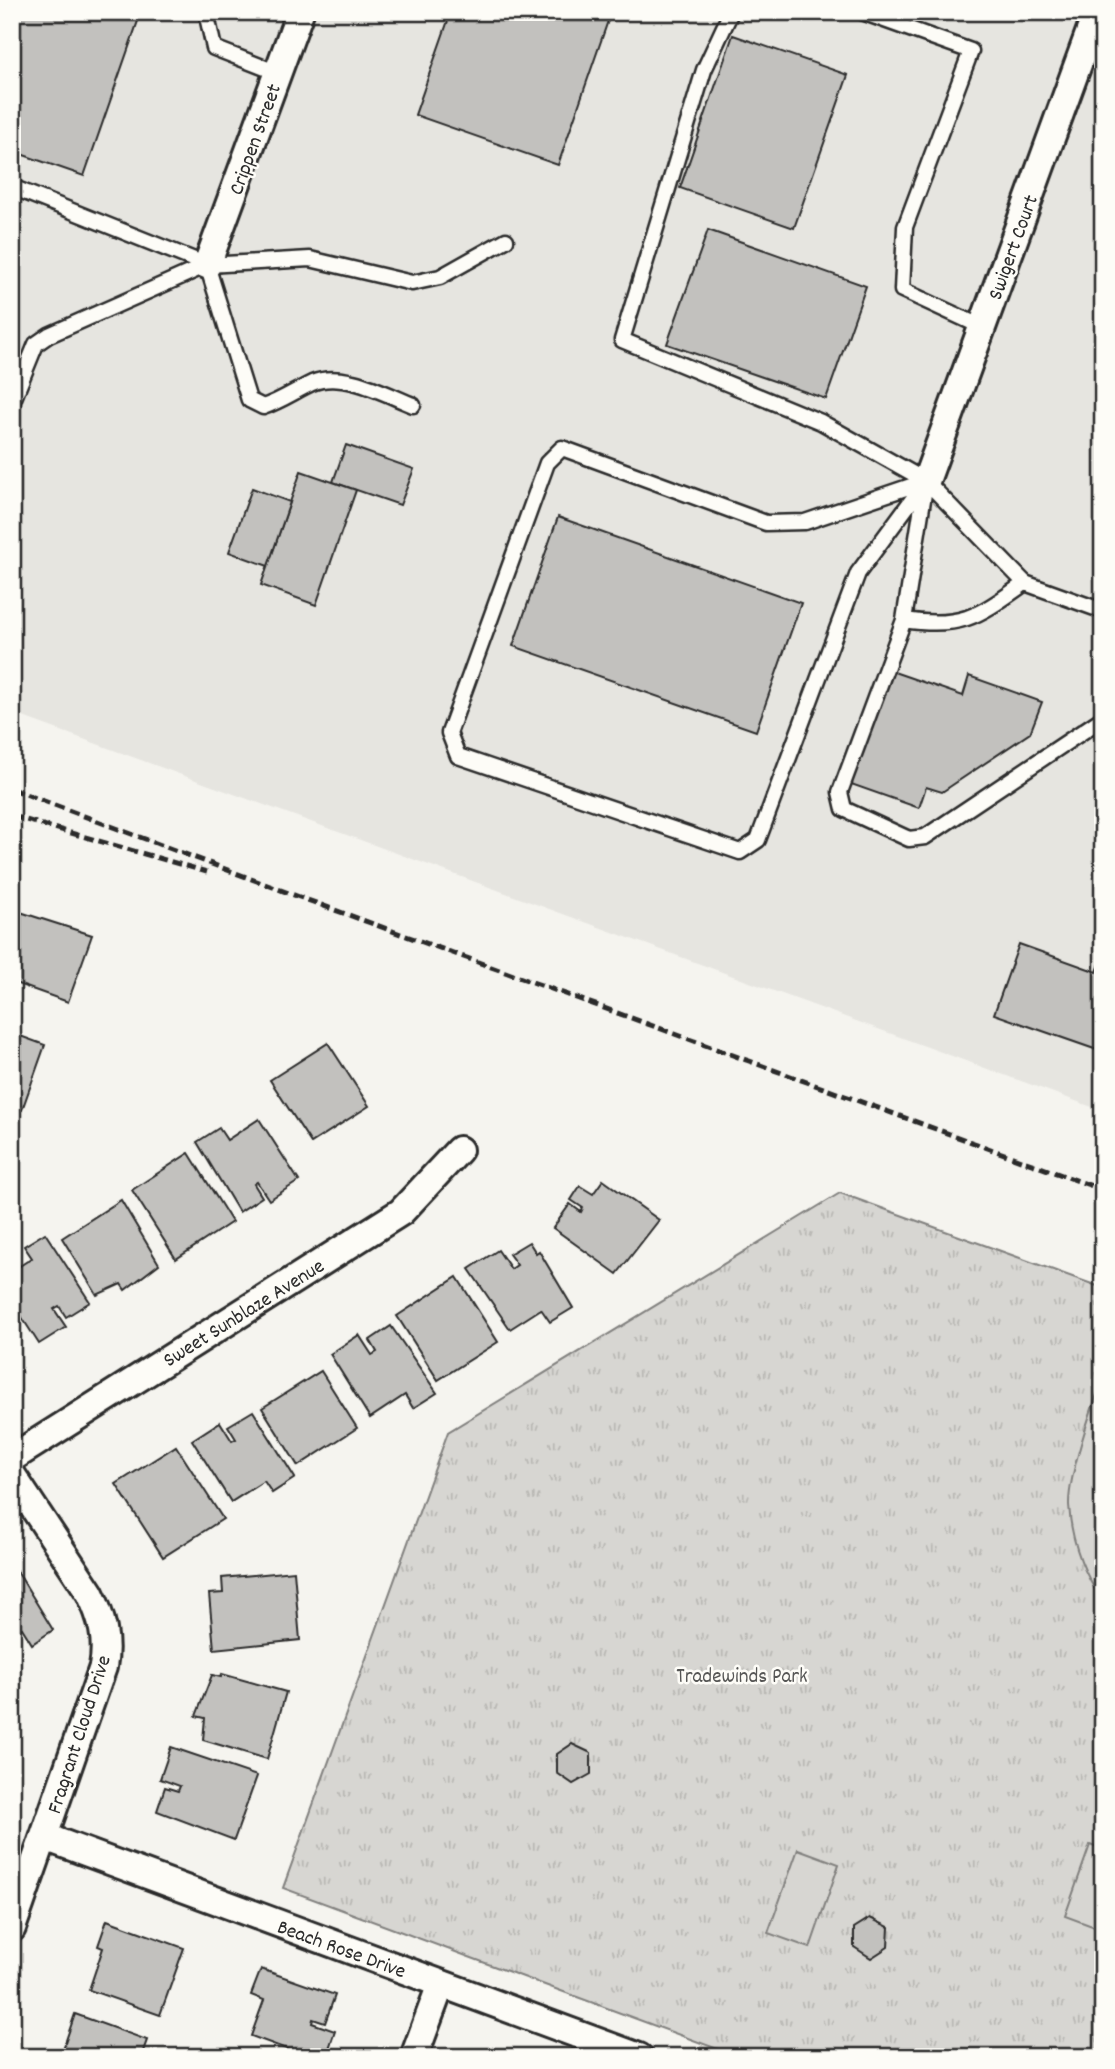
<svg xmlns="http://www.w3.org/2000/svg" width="1115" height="2069" viewBox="0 0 1115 2069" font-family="Dekko,sans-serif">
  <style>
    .built { fill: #e6e5e0 }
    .park { fill: url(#park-tufts); stroke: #81807e; stroke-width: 2 }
    .pitch { fill: #d7d6d2; stroke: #81807e; stroke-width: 2 }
    .building { fill: #c2c1be; stroke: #2b2b2b; stroke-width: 2 }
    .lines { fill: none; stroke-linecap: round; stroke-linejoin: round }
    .lane-casing { stroke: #2b2b2b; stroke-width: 19 }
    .street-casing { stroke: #2b2b2b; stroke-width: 32 }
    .lane { stroke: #fdfcf7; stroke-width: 14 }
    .street { stroke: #fdfcf7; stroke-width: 26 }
    .rail { stroke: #2b2b2b; stroke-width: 5; stroke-dasharray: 10 5; stroke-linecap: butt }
    .labels { text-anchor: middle; stroke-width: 5; stroke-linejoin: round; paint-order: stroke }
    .street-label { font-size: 21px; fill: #2b2b2b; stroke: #fdfcf7 }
    .park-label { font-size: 21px; fill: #565655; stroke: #fdfcf7 }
  </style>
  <defs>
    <pattern id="park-tufts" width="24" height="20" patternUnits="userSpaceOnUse" patternTransform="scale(1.75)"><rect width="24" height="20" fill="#d7d6d2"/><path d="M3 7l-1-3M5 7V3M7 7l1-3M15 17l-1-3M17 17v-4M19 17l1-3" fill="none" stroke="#b9b8b4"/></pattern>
  </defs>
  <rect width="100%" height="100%" fill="#f5f4ef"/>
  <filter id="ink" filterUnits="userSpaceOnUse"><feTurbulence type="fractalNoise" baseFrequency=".0143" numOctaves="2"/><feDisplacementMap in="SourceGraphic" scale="14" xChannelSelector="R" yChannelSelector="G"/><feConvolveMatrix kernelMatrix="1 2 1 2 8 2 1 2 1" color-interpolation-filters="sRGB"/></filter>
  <g filter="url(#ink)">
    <!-- built -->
    <path class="built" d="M12,12H1103V1111L12,713Z"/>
    <!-- park -->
    <path class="park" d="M840,1193L1103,1288V2057H739L283,1888L448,1432Z"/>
    <!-- pitch -->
    <g class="pitch">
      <path d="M1103,1379V1602C1083,1573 1071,1540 1069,1505C1068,1478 1092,1406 1103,1379Z"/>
      <path d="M1090,1845L1103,1850V1930L1065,1916Z"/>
      <path d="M798,1849L839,1864L810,1948L768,1933Z"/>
    </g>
    <!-- building -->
    <g class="building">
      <path d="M12,12H122L139,18L84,176L12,151Z"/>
      <path d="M451,12H611L558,165L415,115Z"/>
      <path d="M733,35L848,75L794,228L680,188Z"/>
      <path d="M708,230L866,286L826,399L667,344Z"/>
      <path d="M346,445L414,469L400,505L333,482Z"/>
      <path d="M301,471L356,490L316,605L261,585Z"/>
      <path d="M252,488L290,502L268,566L229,552Z"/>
      <path d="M558,517L801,603L756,731L513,646Z"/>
      <path d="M891,671L963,696L969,676L1042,702L1030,733L942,792L926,787L919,808L851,784Z"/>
      <path d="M17,911L92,935L68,1002L12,982V925Z"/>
      <path d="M1019,944L1097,972L1103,956V1052L994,1014Z"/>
      <path d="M12,1033L45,1045L22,1110L12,1106Z"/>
      <path d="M328,1043L369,1106L311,1143L270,1080Z"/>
      <path d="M259,1119L299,1181L269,1200L257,1182L254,1184L262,1197L239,1212L197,1142L219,1128L227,1140Z"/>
      <path d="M189,1153L232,1222L176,1259L132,1190Z"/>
      <path d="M603,1180L659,1220L617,1274L553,1228L570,1204L581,1212L583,1208L571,1200L580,1186L593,1194Z"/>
      <path d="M121,1200L159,1264L125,1290L121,1284L97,1295L62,1238Z"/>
      <path d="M45,1233L90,1302L66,1317L59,1306L54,1309L66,1327L39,1344L12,1302V1271L32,1258L24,1246Z"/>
      <path d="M529,1242L536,1253L539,1251L573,1308L550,1322L541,1309L510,1329L469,1269L498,1250L511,1269L517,1265L509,1254Z"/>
      <path d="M457,1277L498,1342L438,1380L397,1316Z"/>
      <path d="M391,1326L437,1393L413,1408L405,1395L370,1418L330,1354L359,1335L372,1355L377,1352L370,1340Z"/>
      <path d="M321,1371L357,1428L298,1466L262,1408Z"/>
      <path d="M253,1411L295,1478L272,1493L264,1481L231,1502L192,1440L220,1422L232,1441L236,1439L228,1426Z"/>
      <path d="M176,1446L223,1519L163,1557L116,1484Z"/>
      <path d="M12,1563L53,1630L32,1644L22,1628L12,1635Z"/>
      <path d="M294,1571L300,1640L214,1649L209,1594L223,1593L222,1578Z"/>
      <path d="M222,1674L286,1692L267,1759L203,1740L205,1718L196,1716L212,1675L221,1677Z"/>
      <path d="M572,1744L591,1753V1774L573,1784L557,1773V1754Z"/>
      <path d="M171,1747L257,1776L234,1840L157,1811L165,1787L178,1791L180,1786L160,1779Z"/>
      <path d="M870,1918L889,1927L888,1947L871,1958L854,1947V1928Z"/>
      <path d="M107,1920L184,1948L160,2015L89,1990L103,1948L98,1946Z"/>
      <path d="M261,1969L335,1995L325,2023L313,2019L312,2023L335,2031L326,2057H308L251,2036L264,2000L251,1995Z"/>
      <path d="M75,2014L147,2040L141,2057H54L57,2050L62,2052Z"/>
    </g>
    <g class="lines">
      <!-- lane casing -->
      <g class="lane-casing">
        <g id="lane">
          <path d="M206,12L214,48L278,73"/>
          <path d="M731,12L704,70L622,340L821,422L926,481"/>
          <path d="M862,12L971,51L905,227L902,290L982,327"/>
          <path d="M12,187L207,265L249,400L263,407C281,401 295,391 312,383C342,370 385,394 413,405"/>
          <path d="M12,403L36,344L49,335L207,265L310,259L412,283L440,277L506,240"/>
          <path d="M562,448L766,523L805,522L926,481L858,573L758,840L740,852L458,756L449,733L547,463Z"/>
          <path d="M1025,583L1103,611"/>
          <path d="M904,620C963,629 978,616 1025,583L926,481L904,620L840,792L844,809L909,839L925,837L1103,718"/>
        </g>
      </g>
      <!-- street casing -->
      <g class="street-casing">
        <g id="street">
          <path d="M207,265L300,12"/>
          <path d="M926,481L1097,12"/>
          <path d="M12,1458L401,1212L459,1150"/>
          <path d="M12,1475L90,1593C102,1618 108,1639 103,1667L12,1928"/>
          <path d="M45,1837L639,2057"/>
          <path d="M414,2057L441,1984"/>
        </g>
      </g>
      <!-- lane -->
      <use href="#lane" class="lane"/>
      <!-- street -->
      <use href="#street" class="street"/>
      <!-- rail -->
      <g class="rail">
        <path d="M12,789L302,898L1103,1190"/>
        <path d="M12,816L207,872"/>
      </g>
    </g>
  </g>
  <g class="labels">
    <!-- street labels -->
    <g class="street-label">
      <text transform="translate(254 139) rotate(-70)" y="7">Crippen Street</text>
      <text transform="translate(1012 247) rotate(-70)" y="7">Swigert Court</text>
      <text transform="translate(243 1312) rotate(-32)" y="7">Sweet Sunblaze Avenue</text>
      <text transform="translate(78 1734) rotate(-72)" y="7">Fragrant Cloud Drive</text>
      <text transform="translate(342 1948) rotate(20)" y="7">Beach Rose Drive</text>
    </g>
    <!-- park labels -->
    <g class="park-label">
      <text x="742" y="1682">Tradewinds Park</text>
    </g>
  </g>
  <!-- margin -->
  <rect width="1115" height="2069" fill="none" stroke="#fdfcf7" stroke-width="42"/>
  <rect x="21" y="21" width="1073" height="2027" fill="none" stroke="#2b2b2b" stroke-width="2.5" filter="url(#ink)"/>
</svg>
